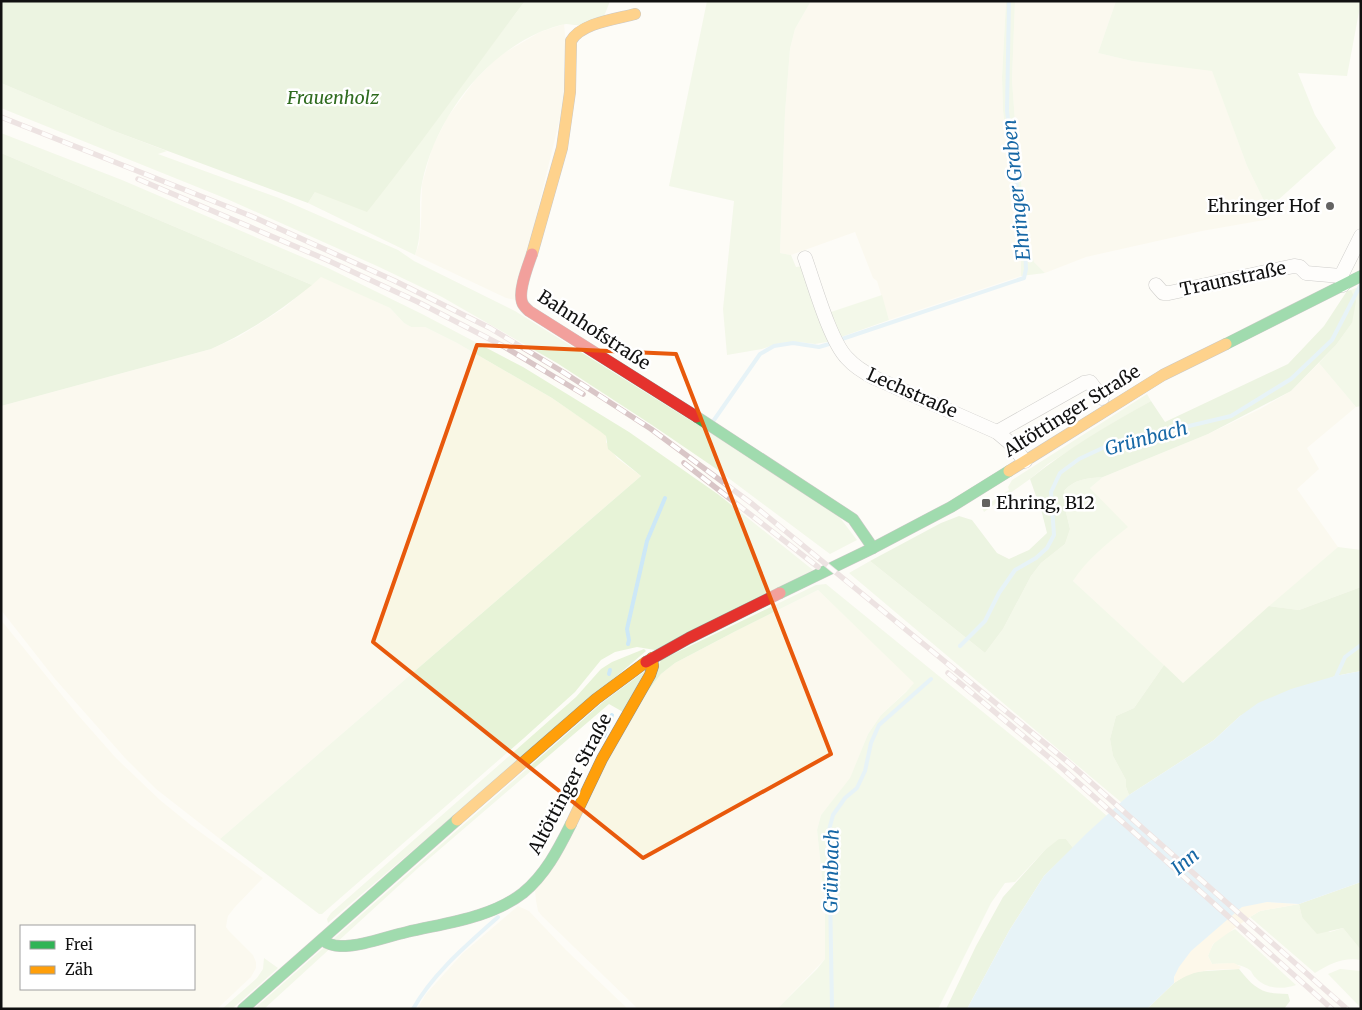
<svg xmlns="http://www.w3.org/2000/svg" width="1362" height="1010" viewBox="0 0 1362 1010" font-family="Merriweather,serif">
  <style>
    .farmland { fill: #f9f7e4; fill-rule: evenodd }
    .green { fill: #e7f3d7 }
    .forest { fill: #d8eac5 }
    .sand { fill: #fcf4d9 }
    .water { fill: #cde8f7 }
    .lines { fill: none; stroke-linecap: round; stroke-linejoin: round }
    .stream { stroke: #cde8f7; stroke-width: 4 }
    .street-casing { stroke: #979795; stroke-width: 15 }
    .fast-casing { stroke: #8e8d8b; stroke-width: 12 }
    .slow-casing { stroke: #8e8d8b; stroke-width: 12 }
    .jam-casing { stroke: #8e8d8b; stroke-width: 12 }
    .street { stroke: #fffffe; stroke-width: 14 }
    .fast { stroke: #30b455; stroke-width: 11 }
    .slow { stroke: #ff9f0a; stroke-width: 11 }
    .jam { stroke: #e5322d; stroke-width: 11 }
    .rail-casing { stroke: #d9c6c7; stroke-width: 5.5 }
    .rail { stroke: #fff; stroke-width: 4; stroke-dasharray: 11; stroke-linecap: butt }
    .marked { fill: none; stroke: #e8590c; stroke-width: 4; stroke-linejoin: round }
    .poi-dot { fill: #646362; stroke: #fff; stroke-width: 2 }
    .labels { text-anchor: middle; stroke-width: 5; stroke-linejoin: round; paint-order: stroke }
    .park-label { font-size: 18px; font-style: italic; fill: #2f6b1f; stroke: #fff }
    .poi-label { font-size: 18px; fill: #111; stroke: #fff; text-anchor: end }
    .street-label { font-size: 18px; fill: #111; stroke: #fff }
    .water-label { font-size: 19px; font-style: italic; fill: #1768a6; stroke: #fff }
  </style>
  <rect width="100%" height="100%" fill="#fdfcf7"/>
  <!-- farmland -->
  <g class="farmland">
    <path d="M811,1H1006L1002,77L1003,111L1021,257V276L889,320L877,281L873,278L855,232L791,255L780,253L785,113L790,49L795,29Z"/>
    <path d="M1015,1H1116L1098,53L1132,61L1212,70L1247,166L1268,209L1270,219L1202,231L1086,257L1045,273L1034,262L1027,236L1016,136L1012,80Z"/>
    <path d="M564,24L567,53V89L516,300L506,298L415,255L419,244L421,224L422,184L432,148L447,118L475,80L499,56L540,32Z"/>
    <path d="M321,276L390,308L404,323L411,327H425L457,343L552,398L606,435V442L617,458L641,476L220,839L156,789L125,758L55,679L1,610V406L211,349L238,337L256,326L284,308Z"/>
    <path d="M1319,363L1356,407L1307,448L1319,469L1297,489L1338,547L1183,683L1073,581L1079,571L1098,551L1127,527L1090,488L1103,477L1208,434L1260,409L1291,391Z"/>
    <path d="M818,590L915,683L881,715L868,734L850,779L821,815L817,830L825,905V959L777,1009H638L542,916L538,911L536,901L535,891L644,696L661,674L675,663L734,632Z"/>
    <path d="M1,620L78,715L116,758L160,800L192,826L263,878L235,907L228,916L227,921L226,927L229,931L253,955L256,962V968L251,977L217,1009H1ZM194,926V989H21V926Z"/>
    <path d="M518,906L529,911L566,950L628,1009H417L426,994L463,953Z"/>
  </g>
  <!-- green -->
  <g class="green">
    <path d="M525,1H610L603,19C596,21 589,24 581,25C576,26 571,24 566,24C558,25 548,29 540,32C481,58 435,120 422,183C417,208 424,229 415,255L308,203L315,192L463,83Z"/>
    <path d="M707,1H811L795,29L790,49L785,113L780,253L791,255L796,267L803,266L828,313L882,295L889,320L827,342L815,344L799,342L780,343L762,349L727,355L723,309L734,201L669,186Z"/>
    <path d="M1006,1H1015L1012,80L1016,136L1027,236L1034,262L1045,273L1021,276V257L1003,111L1002,77Z"/>
    <path d="M1116,1H1361L1347,76L1298,73L1315,115L1336,148L1268,209L1247,166L1212,71L1132,61L1098,53Z"/>
    <path d="M1,83L114,131L167,151L158,154L279,198L398,250L414,261L515,311L834,510L857,540L830,554L715,468L652,425L557,363L442,297L377,266L227,199L1,108Z"/>
    <path d="M1,133L122,180L328,268L422,314L523,367L629,432L719,495L813,570L655,650L637,647L615,652L601,660L575,692L524,738L322,914H319L220,839L641,476L608,449L606,436L601,432L552,398L457,343L425,327H411L404,323L390,308L321,277L312,285L1,153Z"/>
    <path d="M1361,286V406L1356,407L1319,363L1336,345L1352,323L1351,290Z"/>
    <path d="M1147,394L1151,401L1116,421L1048,464L1030,479L984,512L982,508L1009,490L1008,487L1012,480Z"/>
    <path d="M1103,477L1090,488L1128,527C1108,543 1087,559 1073,581L1164,665L1134,708L1116,716L1110,739L1113,756L1126,780V787L1129,795L1122,803L849,573L870,561L985,653L1003,629L1031,576L1041,563L1065,544L1070,529L1065,508L1064,491C1074,479 1088,478 1103,477Z"/>
    <path d="M1338,547L1361,550V587L1299,610L1269,606Z"/>
    <path d="M826,584L1047,764L1107,816L1073,848L1066,839L1045,850L1015,882L1005,883L991,903L938,1009H777L817,969L825,959V905L817,830L821,815L850,778L868,734L881,715L906,692L914,683L818,590L734,632L675,663L661,674L644,696L661,660L816,585Z"/>
    <path d="M644,649L646,651L328,923L327,919L331,913L576,697L601,669L612,662Z"/>
    <path d="M645,671L623,712L609,704L417,869L264,1009H254L603,702Z"/>
    <path d="M1299,904L1302,917L1330,932L1343,928L1361,950V960C1344,957 1329,964 1315,973L1250,917L1260,911Z"/>
    <path d="M1235,929L1296,985C1282,990 1265,989 1255,977C1254,977 1251,971 1251,971C1240,962 1225,964 1212,964L1208,956C1214,939 1219,937 1235,929Z"/>
    <path d="M264,958L278,968L232,1009H222L257,978L263,969Z"/>
    <path d="M1340,969L1361,971V1008L1328,974Z"/>
  </g>
  <!-- forest -->
  <g class="forest">
    <path d="M1,1H525C472,71 422,143 367,212L315,192L308,203L114,131L1,83Z"/>
    <path d="M1,153L312,285C280,311 249,332 211,349L1,406Z"/>
    <path d="M1351,290L1356,301L1352,323L1336,345L1291,391L1208,434L1103,477C1088,478 1074,479 1064,491L1065,508L1070,529L1065,544L1041,563L1031,576L1003,629L985,653L870,561L941,523L959,516L972,520L997,553L1009,559L1029,550L1047,533L1042,513L1030,479C1067,449 1109,424 1151,401L1165,422L1288,364L1324,326L1347,291Z"/>
    <path d="M1361,587V671L1335,676L1240,716L1214,740L1129,795L1126,787V780L1113,756L1110,739L1116,716L1134,708L1164,665L1183,683L1269,606L1299,610Z"/>
    <path d="M1059,839H1066L1073,848L1044,876L1009,931L967,1009H946L976,946L1003,897L1045,850Z"/>
    <path d="M1361,882V950L1343,928L1317,934L1302,917L1299,904Z"/>
    <path d="M1239,969C1255,989 1262,994 1288,994L1290,1001L1284,1009H1147L1174,983L1191,972Z"/>
  </g>
  <!-- sand -->
  <path class="sand" d="M1267,902L1299,904L1260,911L1250,917L1213,944L1208,956L1212,964L1234,963L1241,967L1239,969C1213,970 1196,968 1174,983C1172,961 1209,934 1225,921C1230,916 1237,909 1243,906C1250,904 1259,903 1267,902Z"/>
  <!-- water -->
  <path class="water" d="M1361,671V882L1299,904L1267,902L1242,907L1191,951L1179,967L1174,977V983L1147,1009H967L1009,931L1044,876L1087,833L1129,795L1214,740L1240,716L1258,703L1291,689L1335,676Z"/>
  <g class="lines">
    <!-- stream -->
    <g class="stream">
      <path d="M842,339L1024,278L1026,269L1025,248L1007,111L1009,1"/>
      <path d="M714,420L760,354L774,346L793,343L819,347L829,344"/>
      <path d="M628,644L629,640L627,629L647,541L665,498"/>
      <path d="M960,646L985,621L999,593L1015,570L1036,558L1047,548L1054,535L1051,492L1060,473L1079,459L1109,445L1231,416L1291,379L1332,340L1360,286"/>
      <path d="M609,674L610,670"/>
      <path d="M1335,679L1345,657L1361,645"/>
      <path d="M604,736L612,715"/>
      <path d="M413,1009C433,973 468,944 498,917"/>
      <path d="M832,1009L829,830L833,815L845,798L857,788L865,771L871,743L879,725L931,679"/>
    </g>
    <!-- street casing -->
    <g class="street-casing">
      <g id="street">
        <path d="M805,258C814,283 830,341 847,358C855,367 865,373 875,378L997,432L1010,443L1025,461"/>
        <path d="M1156,285L1163,293H1169L1294,266L1300,267L1306,273L1341,276"/>
        <path d="M1343,285L1341,276L1361,236"/>
        <path d="M997,432L1084,383L1090,382L1102,398"/>
      </g>
    </g>
    <!-- fast casing -->
    <g class="fast-casing">
      <g id="fast">
        <path d="M1226,344L1361,276"/>
        <path d="M697,417L853,519L873,548"/>
        <path d="M780,593L873,548L951,507L1009,471"/>
        <path d="M322,940C328,944 333,946 340,946C363,946 385,937 407,932C445,923 491,918 523,893C545,875 558,850 571,824"/>
        <path d="M243,1009L457,820"/>
      </g>
    </g>
    <!-- slow casing -->
    <g class="slow-casing">
      <g id="slow">
        <path d="M532,254L562,148L570,92L571,41C581,23 616,19 635,14"/>
        <path d="M1009,471L1163,375L1226,344"/>
        <path d="M457,820L596,699L646,662"/>
        <path d="M571,824L602,759L650,675L653,666L652,658"/>
      </g>
    </g>
    <!-- jam casing -->
    <g class="jam-casing">
      <g id="jam">
        <path d="M532,254C528,266 518,290 522,302C523,306 526,308 529,311L697,417"/>
        <path d="M646,662L689,638L780,593"/>
      </g>
    </g>
    <!-- street -->
    <use href="#street" class="street"/>
    <!-- fast -->
    <use href="#fast" class="fast"/>
    <!-- slow -->
    <use href="#slow" class="slow"/>
    <!-- jam -->
    <use href="#jam" class="jam"/>
    <!-- rail casing -->
    <g class="rail-casing">
      <g id="rail">
        <path d="M1,117L251,216L395,281L490,328L563,372L651,429L751,503L1069,763L1347,1009"/>
        <path d="M138,179L327,260L418,302L503,346L583,394"/>
        <path d="M684,463L818,567"/>
        <path d="M948,673L1063,769L1332,1009"/>
      </g>
    </g>
    <!-- rail -->
    <use href="#rail" class="rail"/>
  </g>
  <!-- marked area -->
  <path d="M0 0H1362V1010H0ZM477,345L676,354L831,754L643,858L373,642Z" fill="#fdfcf7" fill-opacity=".55" fill-rule="evenodd"/>
  <path class="marked" d="M477,345L676,354L831,754L643,858L373,642Z"/>
  <!-- markers -->
  <g class="poi-dot">
    <circle cx="1330" cy="206" r="5"/>
    <rect x="981" y="498" width="10" height="10" rx="2.5"/>
  </g>
  <g class="labels">
    <!-- park labels -->
    <g class="park-label">
      <text x="333" y="104">Frauenholz</text>
    </g>
    <!-- poi labels -->
    <g class="poi-label">
      <text x="1320" y="212">Ehringer Hof</text>
      <text x="996" y="509" text-anchor="start">Ehring, B12</text>
    </g>
    <!-- street labels -->
    <g class="street-label">
      <text transform="translate(1233 279) rotate(-12)" y="6">Traunstraße</text>
      <text transform="translate(594 330) rotate(33)" y="6">Bahnhofstraße</text>
      <text transform="translate(912 393) rotate(24)" y="6">Lechstraße</text>
      <text transform="translate(1072 411) rotate(-32)" y="6">Altöttinger Straße</text>
      <text transform="translate(570 784) rotate(-62)" y="6">Altöttinger Straße</text>
    </g>
    <!-- water labels -->
    <g class="water-label">
      <text transform="translate(1016 190) rotate(-96)" y="7">Ehringer Graben</text>
      <text transform="translate(1146 438) rotate(-15)" y="7">Grünbach</text>
      <text transform="translate(1185 861) rotate(-40)" y="7">Inn</text>
      <text transform="translate(831 871) rotate(-89)" y="7">Grünbach</text>
    </g>
  </g>
  <!-- border -->
  <rect width="1362" height="1010" fill="none" stroke="#111111" stroke-width="5"/>
  <!-- legend -->
  <rect x="20" y="925" width="175" height="65" fill="#ffffff" stroke="#a0a0a0"/>
  <rect x="30" y="941" width="25" height="8" fill="#30b455" stroke="#a0a0a0"/>
  <text x="65" y="950" font-size="15" fill="#111111">Frei</text>
  <rect x="30" y="966" width="25" height="8" fill="#ff9f0a" stroke="#a0a0a0"/>
  <text x="65" y="975" font-size="15" fill="#111111">Zäh</text>
</svg>
